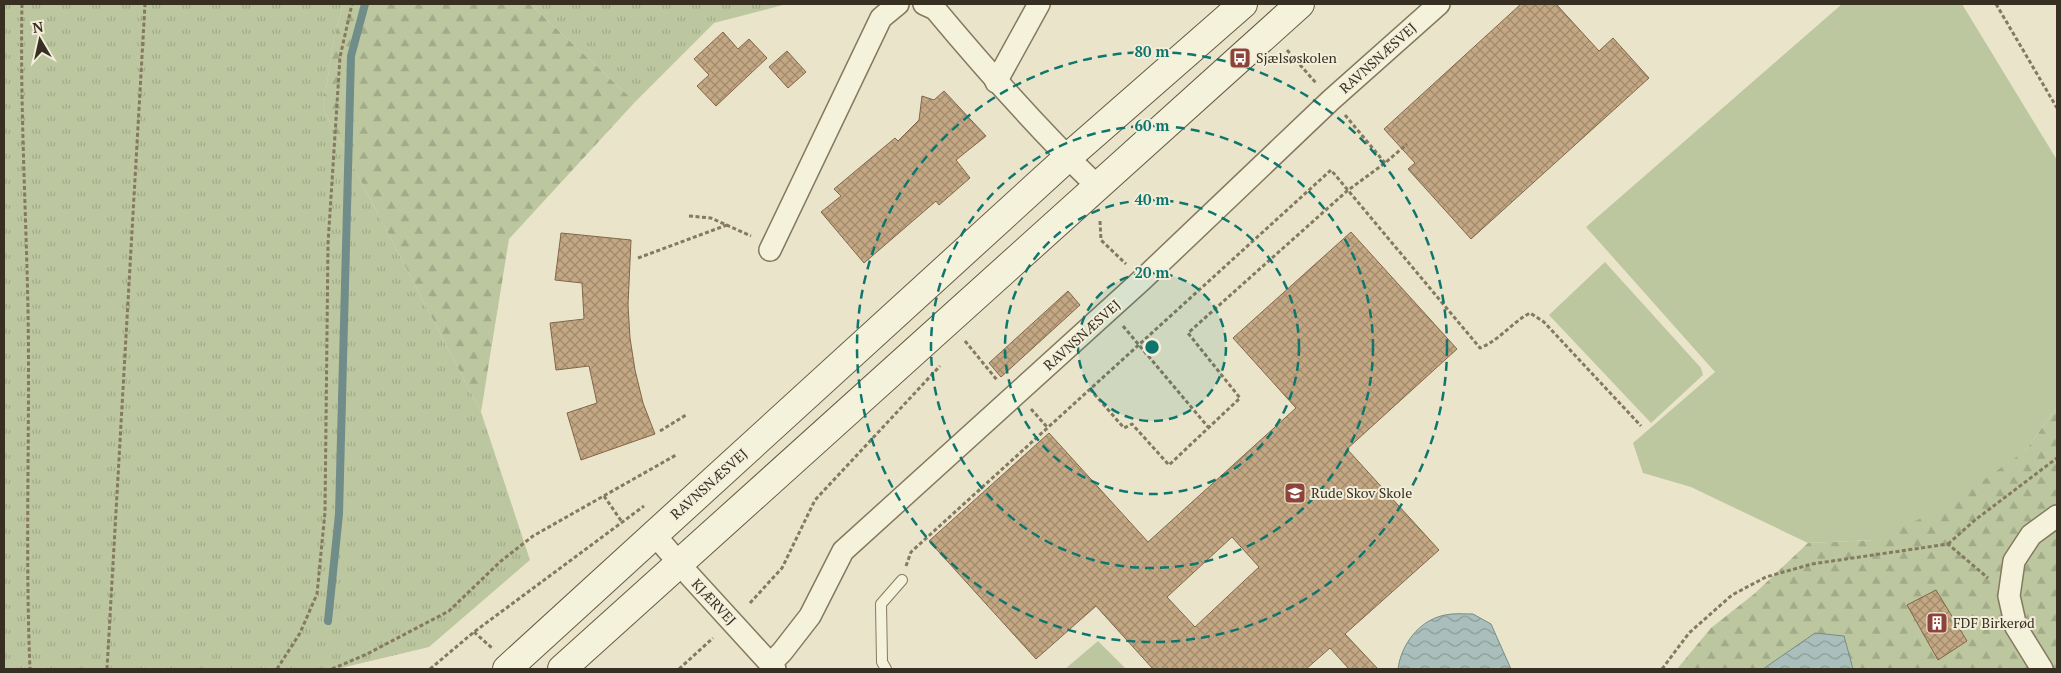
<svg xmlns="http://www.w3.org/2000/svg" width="2061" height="673" viewBox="0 0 2061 673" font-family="'PT Serif',serif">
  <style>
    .grass { fill: url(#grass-tufts) }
    .forest { fill: url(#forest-firs) }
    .green { fill: #bcc79f }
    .water { fill: url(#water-waves); stroke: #718d8a }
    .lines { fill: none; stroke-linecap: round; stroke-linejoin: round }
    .stream { stroke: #718d8a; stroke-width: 8 }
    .building { fill: url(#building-cross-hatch); stroke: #816749; fill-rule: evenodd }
    .service-casing { stroke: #857960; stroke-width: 12 }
    .minor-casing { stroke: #857960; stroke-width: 24 }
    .secondary-casing { stroke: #675a43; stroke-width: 30 }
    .path { stroke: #857960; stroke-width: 3; stroke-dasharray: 4 2.5; stroke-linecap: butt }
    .service { stroke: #f5f2dc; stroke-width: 10 }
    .minor { stroke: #f5f2dc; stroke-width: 21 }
    .secondary { stroke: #f5f2dc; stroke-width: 28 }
    .ring { fill: none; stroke: #0f766e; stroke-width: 2.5; stroke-dasharray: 9 6 }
    .labels { text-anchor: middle; stroke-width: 4; stroke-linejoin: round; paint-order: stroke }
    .poi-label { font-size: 14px; fill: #372f22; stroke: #f2eed9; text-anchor: start }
    .street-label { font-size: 14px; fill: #372f22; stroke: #f2eed9 }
    .centre { fill: #0f766e; stroke: #f2eed9; stroke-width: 2.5 }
    .ring-label { font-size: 15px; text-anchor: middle; font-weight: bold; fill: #0f766e; stroke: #f2eed9; stroke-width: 4; stroke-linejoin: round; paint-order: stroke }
  </style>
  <defs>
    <pattern id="grass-tufts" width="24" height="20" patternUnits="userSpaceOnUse" patternTransform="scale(1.25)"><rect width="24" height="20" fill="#bcc79f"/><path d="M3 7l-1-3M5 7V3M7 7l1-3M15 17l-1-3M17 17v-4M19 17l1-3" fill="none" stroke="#a2ab89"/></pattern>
    <pattern id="forest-firs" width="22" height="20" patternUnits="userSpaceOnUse" patternTransform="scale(1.25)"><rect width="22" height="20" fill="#bcc79f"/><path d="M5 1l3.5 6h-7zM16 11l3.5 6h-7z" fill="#a2ab89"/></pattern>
    <pattern id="water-waves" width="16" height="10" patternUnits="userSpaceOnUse" patternTransform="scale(1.25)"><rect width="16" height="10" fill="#aabfbc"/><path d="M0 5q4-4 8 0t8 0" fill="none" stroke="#8b9c98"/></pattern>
    <pattern id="building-cross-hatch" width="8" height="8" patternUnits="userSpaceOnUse" patternTransform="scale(1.25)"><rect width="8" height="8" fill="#c4a884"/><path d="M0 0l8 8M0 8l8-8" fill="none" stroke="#a0896c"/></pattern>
  </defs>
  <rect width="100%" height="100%" fill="#eae5ca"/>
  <!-- grass -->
  <g class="grass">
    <path d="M4,4H343L334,39L323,108L481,412L530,560L429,647L337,669H4Z"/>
    <path d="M530,4H787L714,23L635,102Z"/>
  </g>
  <!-- forest -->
  <g class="forest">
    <path d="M343,4H530L635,102L509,239L481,412L323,108L334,39Z"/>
    <path d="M2057,407V669H1853L1844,636L1815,633L1763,669H1677L1711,628L1754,594L1808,543L1874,540L2025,451Z"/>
  </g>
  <!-- green -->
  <g class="green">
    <path d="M1842,4H1962L2057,160V407L2025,451L1943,508L1874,540L1808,543L1691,487L1643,473L1633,443L1715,372L1586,227Z"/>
    <path d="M1605,262L1701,368L1703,375L1651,423L1549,315Z"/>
    <path d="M1098,641L1126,669H1065Z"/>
  </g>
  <!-- water -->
  <g class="water">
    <path d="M1473,614L1491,624L1511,669H1398C1401,645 1419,620 1445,615C1454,613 1464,614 1473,614Z"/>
    <path d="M1815,633L1844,636L1853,669H1763Z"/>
  </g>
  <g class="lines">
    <!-- stream -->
    <path class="stream" d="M328,621L339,514L351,56L365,4"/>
  </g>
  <!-- building -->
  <g class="building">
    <path d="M1521,4H1556L1599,51L1613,38L1649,78L1471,239L1408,169L1415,163L1384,129Z"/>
    <path d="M723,32L738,49L749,39L767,58L716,106L697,86L709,75L694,59Z"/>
    <path d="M787,51L806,72L788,88L769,67Z"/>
    <path d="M944,91L986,136L956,160L970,178L939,205L936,201L864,263L821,212L841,196L834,189L895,138L898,141L919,120L922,96L934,100Z"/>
    <path d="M1351,232L1457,349L1347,449L1439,550L1345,634L1378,669H1349L1330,648L1306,669H1153L1096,606L1036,659L929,541L1049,433L1148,542L1296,408L1233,338ZM1232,537L1259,567L1195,627L1167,597Z"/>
    <path d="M561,233L631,240L628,305L630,338L635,370L643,403L655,434L581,460L567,413L597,403L589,366L556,370L550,323L584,319L582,283L555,280Z"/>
    <path d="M1068,291L1080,305L1001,377L989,363Z"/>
    <path d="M1936,590L1967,641L1938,660L1907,605Z"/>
  </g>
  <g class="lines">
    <!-- service casing -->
    <g class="service-casing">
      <path id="service" d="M886,669L882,662L881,604L902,580"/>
    </g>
    <!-- minor casing -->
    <g class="minor-casing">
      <g id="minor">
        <path d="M924,4L935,9C986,70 1039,130 1097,186"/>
        <path d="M996,82L1039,4"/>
        <path d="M770,250L881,18L898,4"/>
        <path d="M654,534L690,576L775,669"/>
        <path d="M770,664L782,652L810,616L843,551L1143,279L1331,100L1439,4"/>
        <path d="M2042,669L2016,627L2009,596L2014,561L2031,535L2057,516"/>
      </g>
    </g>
    <!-- secondary casing -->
    <g class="secondary-casing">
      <g id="secondary">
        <path d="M507,669L1067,158L1243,4"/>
        <path d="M562,669L1300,4"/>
      </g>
    </g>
    <!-- path -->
    <g class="path">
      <path d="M22,4C20,106 26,208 28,310C30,430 25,550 30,669"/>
      <path d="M1996,4L2057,108"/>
      <path d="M1287,50L1316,83"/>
      <path d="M1345,115L1385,163"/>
      <path d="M689,216L711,218L751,236"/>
      <path d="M1100,221L1101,240L1126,264"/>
      <path d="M638,258L727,225"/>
      <path d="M1123,326L1208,427"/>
      <path d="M965,341L997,380"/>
      <path d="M1090,389L1124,428L1132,424L1169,465L1240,398L1188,333L1347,191L1385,163L1407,144"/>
      <path d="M1031,409L1047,427"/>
      <path d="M660,431L686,415"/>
      <path d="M604,496L622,522"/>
      <path d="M1948,544L1975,520L2057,458"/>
      <path d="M906,566L911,552L1331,170L1480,348C1500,340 1511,323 1530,313L1544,322L1641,426"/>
      <path d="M750,603L782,568L815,500L940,366"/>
      <path d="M474,632L492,648"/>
      <path d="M107,669L145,4"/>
      <path d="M277,669L300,633L317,594L325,512L328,244L340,57L352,4"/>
      <path d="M332,669L367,654L449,611L501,561L533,536L676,455"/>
      <path d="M430,669L474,632L644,506"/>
      <path d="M679,669L713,638"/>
      <path d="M1662,669L1689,633L1732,595L1766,577L1812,564L1948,544L1988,578"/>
    </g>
    <!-- service -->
    <use href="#service" class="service"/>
    <!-- minor -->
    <use href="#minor" class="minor"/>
    <!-- secondary -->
    <use href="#secondary" class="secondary"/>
  </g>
  <!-- distance rings -->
  <circle cx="1152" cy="347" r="74" fill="#0f766e" fill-opacity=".12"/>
  <g class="ring">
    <circle cx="1152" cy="347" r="74"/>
    <circle cx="1152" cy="347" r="147"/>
    <circle cx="1152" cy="347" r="221"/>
    <circle cx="1152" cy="347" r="295"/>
  </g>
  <!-- icons -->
  <defs>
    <g id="bus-square" transform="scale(1.125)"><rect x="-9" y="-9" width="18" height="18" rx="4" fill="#8d4337" stroke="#f2eed9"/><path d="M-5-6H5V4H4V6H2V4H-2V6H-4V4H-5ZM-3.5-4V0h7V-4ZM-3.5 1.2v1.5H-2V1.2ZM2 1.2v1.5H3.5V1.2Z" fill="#fff"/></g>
    <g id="school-square" transform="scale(1.125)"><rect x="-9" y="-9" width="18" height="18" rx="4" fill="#8d4337" stroke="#f2eed9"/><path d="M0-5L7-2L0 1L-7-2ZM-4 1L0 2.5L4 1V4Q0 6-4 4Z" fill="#fff"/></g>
    <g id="building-square" transform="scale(1.125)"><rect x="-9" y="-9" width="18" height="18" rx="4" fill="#8d4337" stroke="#f2eed9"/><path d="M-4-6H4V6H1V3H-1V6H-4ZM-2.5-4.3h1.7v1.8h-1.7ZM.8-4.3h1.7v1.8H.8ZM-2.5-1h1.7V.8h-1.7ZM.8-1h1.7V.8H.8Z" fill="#fff"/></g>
  </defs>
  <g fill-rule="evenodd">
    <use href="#bus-square" x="1240" y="58"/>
    <use href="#school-square" x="1295" y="493"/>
    <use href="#building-square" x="1937" y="623"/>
  </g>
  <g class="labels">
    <!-- poi labels -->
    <g class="poi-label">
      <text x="1256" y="63">Sjælsøskolen</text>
      <text x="1311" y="498">Rude Skov Skole</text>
      <text x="1953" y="628">FDF Birkerød</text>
    </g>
    <!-- street labels -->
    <g class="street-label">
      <text transform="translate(1378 58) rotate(-42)" y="5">RAVNSNÆSVEJ</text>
      <text transform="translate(1082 335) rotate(-42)" y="5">RAVNSNÆSVEJ</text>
      <text transform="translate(709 484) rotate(-42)" y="5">RAVNSNÆSVEJ</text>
      <text transform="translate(714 602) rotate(47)" y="5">KJÆRVEJ</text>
    </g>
  </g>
  <circle cx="1152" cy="347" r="8" class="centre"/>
  <g class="ring-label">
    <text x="1152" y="57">80 m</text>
    <text x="1152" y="131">60 m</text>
    <text x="1152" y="205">40 m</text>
    <text x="1152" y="278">20 m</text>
  </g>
  <!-- border -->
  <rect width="2061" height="673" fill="none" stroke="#372f22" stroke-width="10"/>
  <!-- north arrow -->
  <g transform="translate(40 40) rotate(351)" stroke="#f2eed9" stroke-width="4" paint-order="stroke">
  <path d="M0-4L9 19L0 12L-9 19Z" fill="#372f22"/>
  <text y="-8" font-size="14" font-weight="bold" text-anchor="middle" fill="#372f22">N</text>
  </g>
</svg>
